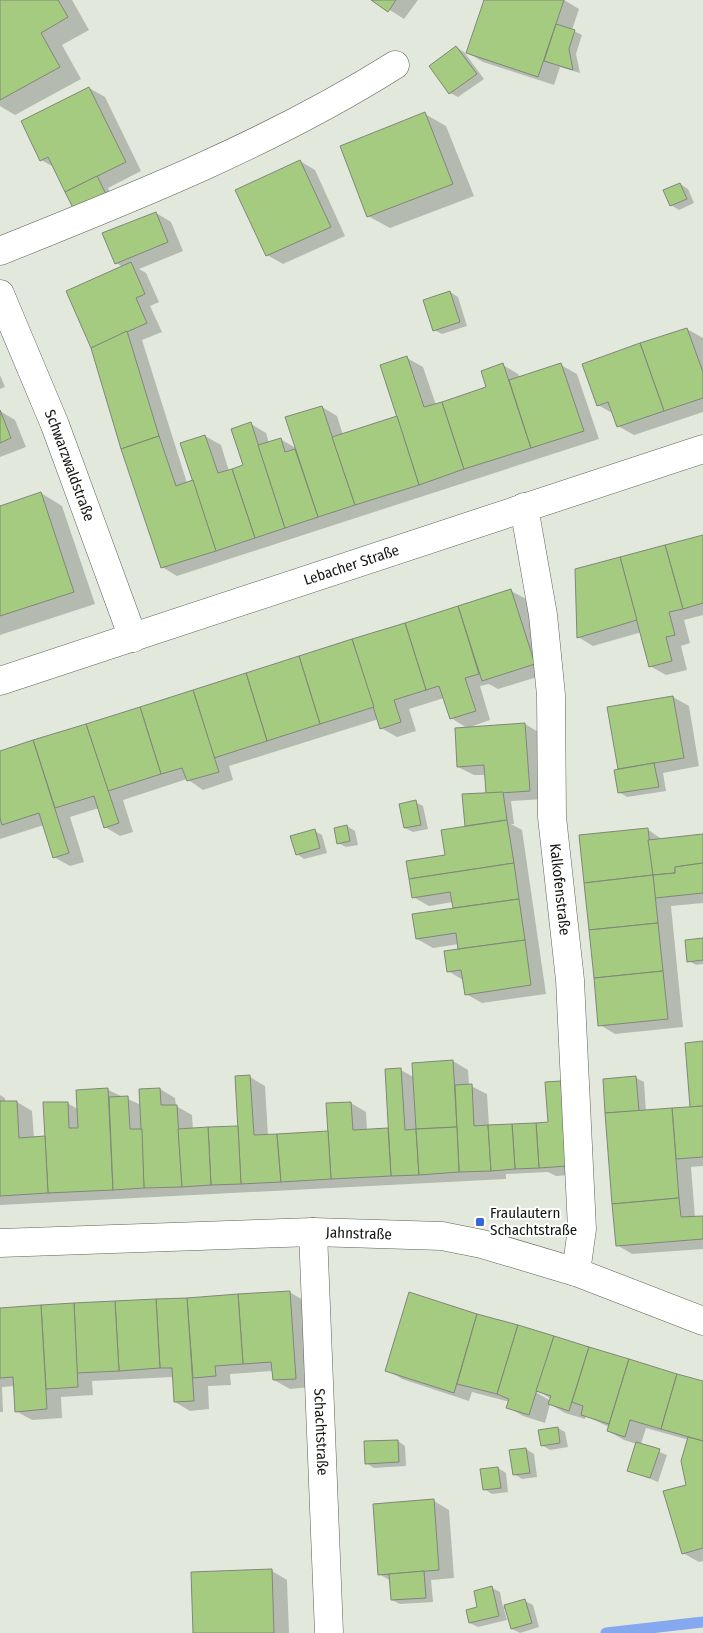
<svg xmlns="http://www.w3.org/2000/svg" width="703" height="1633" viewBox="0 0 703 1633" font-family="'Fira Sans Condensed',sans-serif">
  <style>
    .shadow { fill: #0003; fill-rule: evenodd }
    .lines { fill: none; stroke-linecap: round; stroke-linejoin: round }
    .stream { stroke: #85a8ee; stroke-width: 11 }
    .building { fill: #a4cb7f; stroke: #80877b }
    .minor-casing { stroke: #5c6257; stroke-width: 29 }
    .major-casing { stroke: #5c6257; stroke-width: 29 }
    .minor { stroke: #fff; stroke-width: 28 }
    .major { stroke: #fff; stroke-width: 28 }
    .poi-dot { fill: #3767d7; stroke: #fff; stroke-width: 2 }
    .labels { text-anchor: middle; stroke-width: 4; stroke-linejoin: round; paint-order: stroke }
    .street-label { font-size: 15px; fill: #131611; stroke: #fff }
    .poi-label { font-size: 15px; fill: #131611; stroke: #fff; text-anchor: start }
  </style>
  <rect width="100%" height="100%" fill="#e2e9dc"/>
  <!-- shadow -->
  <g class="shadow">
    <path d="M0,0H72L89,30L62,45L81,79L15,115L0,106Z"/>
    <path d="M374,0H418L404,19Z"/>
    <path d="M485,0H564L579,9L572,30L582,35L576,54L580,73L560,67L554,85L483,62L468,53Z"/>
    <path d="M456,47L464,52L484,79L458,97L450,93Z"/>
    <path d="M89,88L105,97L141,171L108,188L113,199L41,160Z"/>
    <path d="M425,114L446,126L474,196L390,228L368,216Z"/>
    <path d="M300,161L315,170L345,236L283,264L267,255Z"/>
    <path d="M680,184L688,189L694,203L679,210L671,205Z"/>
    <path d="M156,213L171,222L183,251L139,269L146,273L159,302L150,306L162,332L142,340L187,483L194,481L205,436L221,445L229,471L244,466L251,424L266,433L269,443L280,439L296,448L322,407L337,416L343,435L398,417L407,358L423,367L436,405L488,388L503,365L518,374L520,378L561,365L577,374L599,439L177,576L162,567L92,347L123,267L116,263Z"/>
    <path d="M450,292L458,297L467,326L442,334L434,330Z"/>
    <path d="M687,329L703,338V412L634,435L618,426L614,414L598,405Z"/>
    <path d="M0,375L5,387L0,389Z"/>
    <path d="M0,411L15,420L26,447L0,457Z"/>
    <path d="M41,493L62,506L95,604L0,635V507Z"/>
    <path d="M703,536V615L684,620L690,643L681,646L687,670L666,675L650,666L642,632L593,646L578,637Z"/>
    <path d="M511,591L526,599L550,673L498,689L489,684L480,686L490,720L467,728L451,718L444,698L409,709L416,731L397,737L381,728L379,719L229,766L233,780L203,790L187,779L123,800L133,832L120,836L105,827L99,808L70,817L84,862L70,866L54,857L44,825L0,839V753Z"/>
    <path d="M673,697L689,706L699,766L663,773L666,791L627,797L619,792V770L609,708Z"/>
    <path d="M525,724L540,733L545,799L511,801L514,824H511L522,830L546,994L482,1003L466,994L463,980L448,971L460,950L459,944L433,948L417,939L454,909L453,902L429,906L413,897L469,827L466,826L487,794L486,775H474L458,767Z"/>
    <path d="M415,802L423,806L428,829L413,832L405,828Z"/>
    <path d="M347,826L355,831L358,845L346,847L338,843Z"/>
    <path d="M647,829L663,840L703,835V903L671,906L683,1027L615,1034L600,1025Z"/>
    <path d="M315,831L322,835L327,853L304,859L297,854Z"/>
    <path d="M703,939V964L696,965L689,961Z"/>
    <path d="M703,1043V1166L691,1167L695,1218L703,1217V1249L632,1254L617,1245L636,1078L644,1082L646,1112L691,1108Z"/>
    <path d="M453,1061L468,1070L469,1085L487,1094L489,1126L549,1123L561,1082L576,1091L582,1174L556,1176L548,1172L506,1174V1179L0,1205V1095L5,1098V1102H17L32,1111L34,1138L46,1137L67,1103L78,1109L108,1090L141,1105L160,1089L175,1098L176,1106L192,1115L193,1130L239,1127L250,1077L265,1086L268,1136L329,1132L351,1103L366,1112L367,1131L390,1130L401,1070L415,1078Z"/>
    <path d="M289,1292L305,1301L311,1387L290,1389L274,1380L273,1371L230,1374L231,1385L208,1386L209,1409L190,1411L175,1402L173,1377L92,1381L93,1395L61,1397L62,1418L32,1420L16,1411L15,1386L2,1387L3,1412H0V1309Z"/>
    <path d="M410,1294L703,1383V1561L699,1562L683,1553L689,1440L646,1428L641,1444L667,1455L658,1482L628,1470L637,1444L624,1440L608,1431L609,1427L586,1416L585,1419L565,1413L550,1404L545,1423L523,1416L508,1407L510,1402L472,1392L469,1401L402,1379L387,1370ZM532,1387L551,1399V1401L530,1389Z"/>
    <path d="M558,1428L565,1432L568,1447L550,1450L542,1445Z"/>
    <path d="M398,1441L405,1446L406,1466L374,1468L366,1463Z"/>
    <path d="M526,1449L534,1454L537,1477L522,1479L514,1474Z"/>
    <path d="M498,1468L506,1473L508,1492L492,1494L484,1489Z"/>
    <path d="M434,1501L449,1510L454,1578L431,1580L433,1602L400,1604L392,1600L391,1581L379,1574Z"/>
    <path d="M272,1571L287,1580L289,1633H194Z"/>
    <path d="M492,1588L500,1592L503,1607L525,1601L533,1605L539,1627L520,1633L512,1629L506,1608L504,1609L507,1620L478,1627L470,1623Z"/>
  </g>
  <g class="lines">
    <!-- stream -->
    <path class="stream" d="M606,1633L703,1622"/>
  </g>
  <!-- building -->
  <g class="building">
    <path d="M0,0H58L68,17L41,33L60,67L0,100Z"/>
    <path d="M371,0H396L388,12Z"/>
    <path d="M484,0H564L538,77L466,53Z"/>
    <path d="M556,24L575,30L569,49L573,70L544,61Z"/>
    <path d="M456,46L477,74L449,94L429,66Z"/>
    <path d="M89,87L126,162L65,192L48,157L40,161L21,121Z"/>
    <path d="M425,112L453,184L367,217L340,146Z"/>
    <path d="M300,160L331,227L266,256L235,190Z"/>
    <path d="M97,176L106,194L74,210L65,192Z"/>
    <path d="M680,183L687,199L670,206L663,190Z"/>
    <path d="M156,212L168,242L115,264L102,233Z"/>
    <path d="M131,262L145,294L136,298L147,323L91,348L66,291Z"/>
    <path d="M450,291L460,322L433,331L423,300Z"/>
    <path d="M687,328L703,372V398L664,411L640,343Z"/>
    <path d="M127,331L159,436L121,449L91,348Z"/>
    <path d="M640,343L664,411L617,427L608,402L597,406L582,364Z"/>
    <path d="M407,356L424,407L442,402L464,469L419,485L380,365Z"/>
    <path d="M503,363L531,448L464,469L442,402L486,387L481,371Z"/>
    <path d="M561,363L584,431L531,448L509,380Z"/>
    <path d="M322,406L355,505L318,517L285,417Z"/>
    <path d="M0,410L11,438L0,443Z"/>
    <path d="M397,416L419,485L355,505L332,437Z"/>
    <path d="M251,422L285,528L255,538L232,469L243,465L231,429Z"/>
    <path d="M205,435L218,473L232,469L255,538L216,551L180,443Z"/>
    <path d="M159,436L176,486L193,480L216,551L161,568L121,449Z"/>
    <path d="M281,438L285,452L295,449L318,517L285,528L258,445Z"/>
    <path d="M41,492L74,592L0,616V506Z"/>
    <path d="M703,535V603L683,609L665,545Z"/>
    <path d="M665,545L683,609L669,612L675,635L666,637L672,661L649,667L620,557Z"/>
    <path d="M620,557L637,620L577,638L575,569Z"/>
    <path d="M511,589L535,664L482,681L458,606Z"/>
    <path d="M458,606L479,674L465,678L476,711L450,719L439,686L426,690L405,623Z"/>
    <path d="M405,623L426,690L394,700L401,722L380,729L352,639Z"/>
    <path d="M352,639L374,707L320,724L299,656Z"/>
    <path d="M299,656L320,724L267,741L246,673Z"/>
    <path d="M246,673L267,741L214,758L193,690Z"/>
    <path d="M193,690L219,772L187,781L182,768L161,774L140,707Z"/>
    <path d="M673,696L684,758L618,769L607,707Z"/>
    <path d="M140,707L161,774L108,791L86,724Z"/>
    <path d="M525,723L530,791L486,794L484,765L457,767L455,728Z"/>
    <path d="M86,724L119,823L104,828L94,796L55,808L33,740Z"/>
    <path d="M33,740L69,853L53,858L39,813L2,825L0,818V751Z"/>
    <path d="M654,763L659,787L618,793L614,770Z"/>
    <path d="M503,792L507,820L465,826L462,794Z"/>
    <path d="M416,800L421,825L404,828L399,804Z"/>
    <path d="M507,820L514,863L409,879L406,861L445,855L441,830Z"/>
    <path d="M347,825L350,841L337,844L334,828Z"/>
    <path d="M648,828L653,875L584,883L579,835Z"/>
    <path d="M315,829L320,848L296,855L290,836Z"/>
    <path d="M703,834V863L675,867V873L653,875L648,840Z"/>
    <path d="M514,863L519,899L453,908L450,892L412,898L409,879Z"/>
    <path d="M703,863V893L655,898L653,875L675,873V867Z"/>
    <path d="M653,875L658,923L589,930L584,883Z"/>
    <path d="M519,899L525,940L458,949L456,933L416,939L412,914Z"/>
    <path d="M658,923L663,971L594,978L589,930Z"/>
    <path d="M703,938V960L687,962L685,940Z"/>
    <path d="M525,940L531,985L465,995L461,970L447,972L444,951Z"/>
    <path d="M663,971L668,1019L598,1026L594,978Z"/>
    <path d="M703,1041V1106L690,1107L685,1043Z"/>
    <path d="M453,1060L457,1127L416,1129L412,1063Z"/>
    <path d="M401,1068L405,1130L416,1129L419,1175L391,1176L385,1069Z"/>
    <path d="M250,1075L254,1135L277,1134L281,1182L241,1184L235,1076Z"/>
    <path d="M636,1076L639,1111L605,1113L603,1079Z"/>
    <path d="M561,1081L567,1166L539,1168L536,1123L548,1122L545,1082Z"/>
    <path d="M472,1084L474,1126L488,1125L491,1171L459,1172L455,1085Z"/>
    <path d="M108,1088L113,1190L48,1193L43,1102H68L69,1128H78L76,1090Z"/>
    <path d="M160,1088L161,1105H177L182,1187L144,1188L139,1089Z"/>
    <path d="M128,1096L130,1129H142L144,1188L113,1190L109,1097Z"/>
    <path d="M0,1101H17L19,1138L45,1136L48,1193L0,1196Z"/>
    <path d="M351,1102L353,1130L388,1128L391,1176L331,1179L326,1103Z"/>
    <path d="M703,1106V1157L676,1159L672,1108Z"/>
    <path d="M672,1108L679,1198L612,1204L605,1113Z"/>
    <path d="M536,1123L539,1168L515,1169L512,1124Z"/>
    <path d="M512,1124L515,1169L491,1171L488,1125Z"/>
    <path d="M238,1126L241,1184L211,1185L208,1127Z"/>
    <path d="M208,1127L211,1185L182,1187L178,1129Z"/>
    <path d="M457,1127L459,1172L419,1175L416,1129Z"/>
    <path d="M328,1131L331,1179L281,1182L277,1134Z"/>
    <path d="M679,1198L681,1217L703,1216V1239L616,1246L612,1204Z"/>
    <path d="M290,1291L296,1379L273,1380L271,1362L243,1364L238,1294Z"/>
    <path d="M409,1292L477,1314L454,1393L385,1371Z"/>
    <path d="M238,1294L243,1364L215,1366L216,1376L193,1378L187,1298Z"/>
    <path d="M187,1298L194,1401L174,1402L172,1368H160L156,1299Z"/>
    <path d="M156,1299L160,1368L119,1371L115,1301Z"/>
    <path d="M115,1301L119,1371L77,1373L74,1303Z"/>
    <path d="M74,1303L78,1387L46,1389L41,1305Z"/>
    <path d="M41,1305L47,1409L15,1412L13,1377L0,1378V1308Z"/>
    <path d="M477,1314L518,1325L497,1394L457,1384Z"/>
    <path d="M518,1325L554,1336L529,1415L506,1408L509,1399L497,1394Z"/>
    <path d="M554,1336L589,1347L569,1411L548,1404L551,1396L536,1391Z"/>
    <path d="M589,1347L629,1359L609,1424L581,1415L583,1406L572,1402Z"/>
    <path d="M629,1359L677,1374L661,1429L630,1420L625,1437L607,1431Z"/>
    <path d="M677,1374L703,1381V1441L661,1429Z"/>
    <path d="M558,1427L560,1443L541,1446L538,1430Z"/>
    <path d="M688,1437L703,1441V1548L682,1554L663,1491L686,1485L681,1461Z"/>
    <path d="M398,1440L399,1462L365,1464L364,1441Z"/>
    <path d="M636,1442L660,1449L650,1478L627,1471Z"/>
    <path d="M526,1448L530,1473L513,1475L509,1450Z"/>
    <path d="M498,1467L501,1488L483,1490L480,1469Z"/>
    <path d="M434,1499L439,1570L378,1575L373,1504Z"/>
    <path d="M272,1569L274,1633H193L191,1572Z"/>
    <path d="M424,1571L426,1598L391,1600L389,1574Z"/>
    <path d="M492,1586L499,1616L469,1623L466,1610L477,1607L474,1591Z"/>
    <path d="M525,1599L532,1623L511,1629L504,1605Z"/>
  </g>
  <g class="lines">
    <!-- minor casing -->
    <g class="minor-casing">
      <g id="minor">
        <path d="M0,251C135,197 271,143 395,65"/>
        <path id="s1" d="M0,294L55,425L133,638"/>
        <path id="s2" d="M524,507L543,615L551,695L552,817L570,980L582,1229L576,1272"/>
        <path id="s3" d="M313,1232L329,1633"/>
        <path id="s4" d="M0,1243L313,1232L442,1236L482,1244L576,1272L703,1321"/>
      </g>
    </g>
    <!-- major casing -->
    <g class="major-casing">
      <g id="major">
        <path id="s5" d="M0,681L703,449"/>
      </g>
    </g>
    <!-- minor -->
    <use href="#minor" class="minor"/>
    <!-- major -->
    <use href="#major" class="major"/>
  </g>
  <!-- markers -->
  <rect class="poi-dot" x="475" y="1217" width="10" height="10" rx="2.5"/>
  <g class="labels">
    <!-- street labels -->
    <g class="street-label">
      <text dy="5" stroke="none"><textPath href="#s1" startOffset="185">Schwarzwaldstraße</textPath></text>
      <text dy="5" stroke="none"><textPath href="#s5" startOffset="370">Lebacher Straße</textPath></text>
      <text dy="5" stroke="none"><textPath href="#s2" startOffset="385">Kalkofenstraße</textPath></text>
      <text dy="5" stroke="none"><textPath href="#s4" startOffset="359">Jahnstraße</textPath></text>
      <text dy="5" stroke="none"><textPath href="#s3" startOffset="200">Schachtstraße</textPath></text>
    </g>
    <!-- poi labels -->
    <g class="poi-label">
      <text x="490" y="1218">Fraulautern<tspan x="490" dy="17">Schachtstraße</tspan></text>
    </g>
  </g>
</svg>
